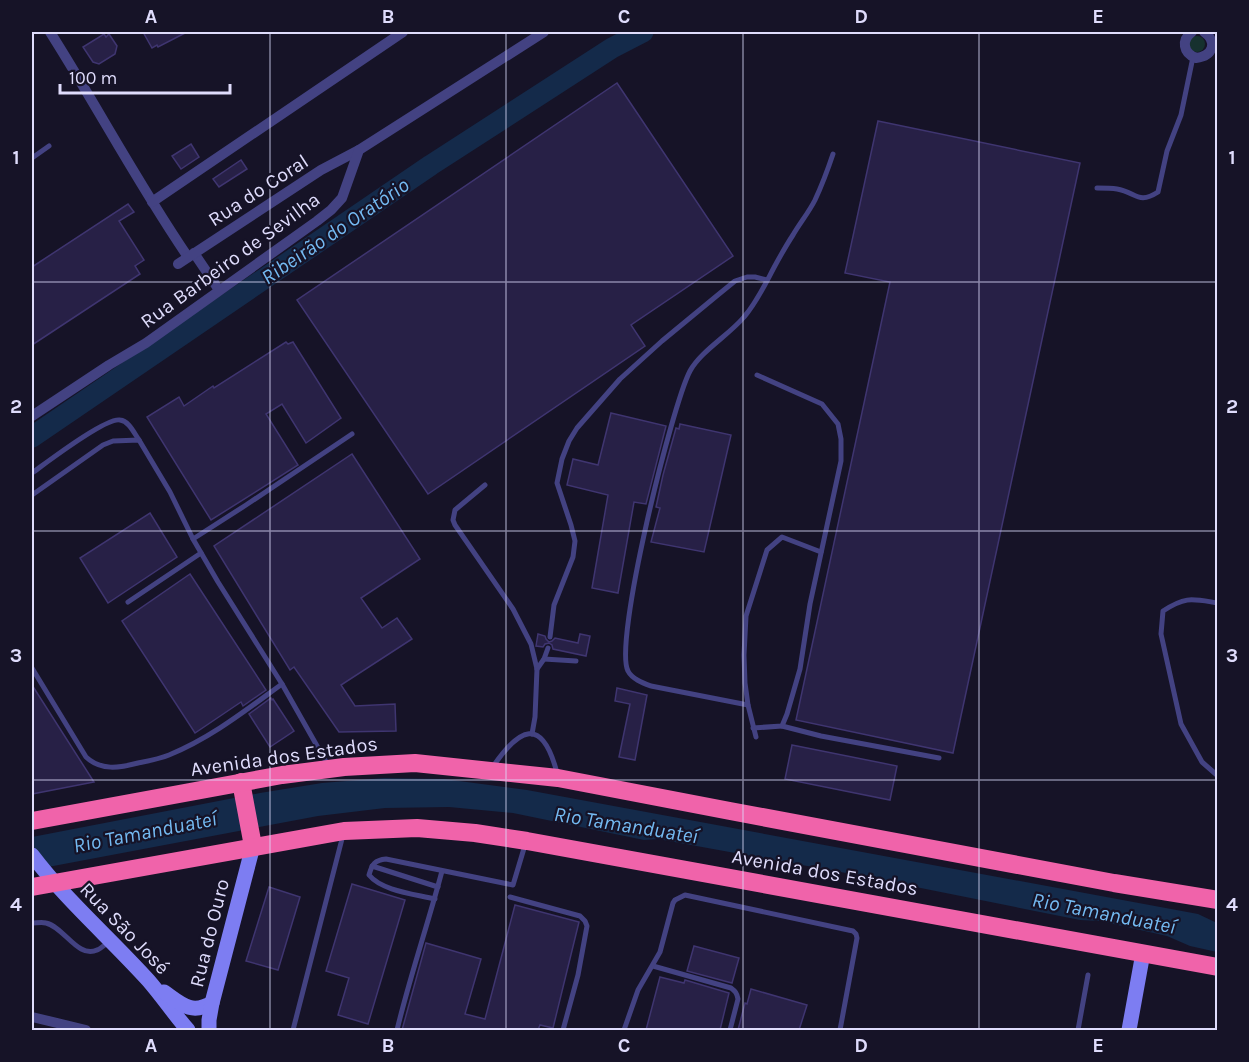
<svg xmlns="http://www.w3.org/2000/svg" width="1249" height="1062" viewBox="0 0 1249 1062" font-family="Karla,sans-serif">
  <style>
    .green { fill: #16312f }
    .water { fill: #142a4a }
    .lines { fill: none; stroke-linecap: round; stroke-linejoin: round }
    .river { stroke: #142a4a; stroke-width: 21 }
    .building { fill: #272046; stroke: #3f3570; stroke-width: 1.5 }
    .lane { stroke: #434282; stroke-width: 5 }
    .street { stroke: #434282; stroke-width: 10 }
    .secondary { stroke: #7d7df2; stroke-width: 15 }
    .highway { stroke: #f063aa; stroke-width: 18 }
    .grid { fill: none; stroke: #dfdcfc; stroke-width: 1.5; stroke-opacity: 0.55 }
    .labels { text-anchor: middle; stroke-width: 4.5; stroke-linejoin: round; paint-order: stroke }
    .street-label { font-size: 20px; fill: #dfdcfc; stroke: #161327 }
    .water-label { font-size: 21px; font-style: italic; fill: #74baf2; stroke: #161327 }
    .neatline { fill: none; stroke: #dfdcfc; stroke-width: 2 }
    .grid-label { font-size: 20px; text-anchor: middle; font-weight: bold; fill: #dfdcfc }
  </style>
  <rect width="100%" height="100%" fill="#161327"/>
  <!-- green -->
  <circle class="green" cx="1197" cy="44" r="8"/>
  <!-- water -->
  <path class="water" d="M384,778L444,779L527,790L1198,914L1217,923V952L1190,946L1167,936L1100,921L1080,920L846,873L658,839L644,840L513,813L449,807L385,808L318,816L32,870V837L260,793L322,783Z"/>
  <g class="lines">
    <!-- river -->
    <path class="river" d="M32,437L431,165L612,48L643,32"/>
  </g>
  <!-- building -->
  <g class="building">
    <path d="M143,32H187L158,47L157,45L152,48Z"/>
    <path d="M104,34L106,37L109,34L117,46L115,54L99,64L93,62L83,47Z"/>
    <path d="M617,83L733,256L631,325L645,346L428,494L297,300Z"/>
    <path d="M878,121L1080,163L953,753L796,720L890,282L845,273Z"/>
    <path d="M191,144L199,157L181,169L172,156Z"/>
    <path d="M241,160L247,169L219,187L213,179Z"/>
    <path d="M128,204L134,212L119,221L144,260L135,266L140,274L32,345V267Z"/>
    <path d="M286,342L288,344L293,342L341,418L306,443L282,404L266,414L298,465L211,520L147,417L179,397L184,406L213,386L214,388Z"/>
    <path d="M611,413L666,426L646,504L634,502L618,593L592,588L608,495L567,485L573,459L598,465Z"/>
    <path d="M680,424L731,435L704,552L651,542L660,508L656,507L663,475L676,428L679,429Z"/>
    <path d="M352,454L420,559L361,598L382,628L397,618L412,639L341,685L355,706L395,704L396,731L339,732L294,667L290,670L214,546Z"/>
    <path d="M150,513L177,557L108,603L80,558Z"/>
    <path d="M190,574L266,690L243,706L241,702L195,733L122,621Z"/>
    <path d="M538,634L545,636L546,639L549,642L552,641L555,638L578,643L580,634L590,636L586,656L553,649L552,645L549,643L545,644L543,647L536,646Z"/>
    <path d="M32,685L94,782L32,794Z"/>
    <path d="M617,688L647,695L635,760L619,757L630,704L615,701Z"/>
    <path d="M271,698L272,700L273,699L294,731L270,747L249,714Z"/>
    <path d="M792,745L897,766L890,800L785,779Z"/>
    <path d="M352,884L405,900L368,1024L338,1015L349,978L326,971Z"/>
    <path d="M269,887L300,897L278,970L246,961Z"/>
    <path d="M515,905L579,922L553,1028L540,1025L538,1030H402L426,943L481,959L465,1014L485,1019Z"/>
    <path d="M694,946L739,958L732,983L687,971Z"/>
    <path d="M660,977L684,983L685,980L729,993L720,1030H646Z"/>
    <path d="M751,989L807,1005L799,1030H738L745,1003L747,1004Z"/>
  </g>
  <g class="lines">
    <!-- lane -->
    <g class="lane">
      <path d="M32,158L49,146"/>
      <path d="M1097,188C1104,188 1111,188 1117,189C1136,192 1138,205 1158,192L1167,151L1181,115L1193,57"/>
      <path d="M32,473C46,463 106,417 120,420C129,421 134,433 139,440"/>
      <path d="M485,485L455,510L453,520L455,525L513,609L531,644L537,669L535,717L532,734"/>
      <path d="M32,495L103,445L113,441L139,440L170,492L193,539L218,582L282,684L329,767"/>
      <path d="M193,539L246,505L352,434"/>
      <path d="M128,602L201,553"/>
      <path d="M1218,603C1192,599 1186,596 1163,611L1161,634L1181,724L1202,762L1218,776"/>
      <path d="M550,637L554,605L573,557L575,541L571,525L557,483L562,459L569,441L577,428L620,379L662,341L719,294L735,281L747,277H755L767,280"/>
      <path d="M544,659L576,661"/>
      <path d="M32,668L86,757C101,771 119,768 138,763C148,761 159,759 169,755C211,738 246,710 282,684"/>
      <path d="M537,669L544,659L548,648"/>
      <path d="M748,705L745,683L744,655L746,616L767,550L782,537L821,552"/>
      <path d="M782,726L821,736L939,758"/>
      <path d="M753,728L782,726L787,714L800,669L810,604L841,461V439L838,424L822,404L757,375"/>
      <path d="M756,737L748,705L651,686C643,683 632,679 628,671C613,643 672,405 690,371C701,351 729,335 744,317C758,301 767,280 777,262C782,253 787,244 793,235C800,223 809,212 815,200C822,185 828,169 833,154"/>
      <path d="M492,768C519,728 542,715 557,773"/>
      <path d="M372,866L438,887"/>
      <path d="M510,897L580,916L585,921L587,926L578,975L563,1030"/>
      <path d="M435,899C415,894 382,891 369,875C372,864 375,860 386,859L513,885L525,845"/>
      <path d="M32,923C36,923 42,922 46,923C64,927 78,959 97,950C101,949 105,944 109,942"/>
      <path d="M653,966L731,988C735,991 737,993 738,999L730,1030"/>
      <path d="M293,1030L343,835"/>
      <path d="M397,1030C410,976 428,924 442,871"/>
      <path d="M624,1030L638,990L660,952L673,903L675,900L685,895L853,931L856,934L857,938L840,1030"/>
      <path d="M1078,1030L1088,975"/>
    </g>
    <!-- street -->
    <g class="street">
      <path d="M50,32C97,106 138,184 188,257"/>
      <path d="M1192,32C1181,40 1183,53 1196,58C1213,56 1218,42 1204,32"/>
      <path d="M152,202L403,32"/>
      <path d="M194,253L219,290"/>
      <path d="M178,264L321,170L359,150"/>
      <path d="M32,416L109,365L146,343L317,221L331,210L342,198L359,150L544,32"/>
      <path d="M32,1017L86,1030"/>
    </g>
    <!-- secondary -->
    <g class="secondary">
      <path d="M32,855C66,900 110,938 148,980C162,996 174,1014 188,1030"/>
      <path d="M164,992C181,1004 191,1015 212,1003"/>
      <path d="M209,1030V1020L212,1003L253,846"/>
      <path d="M1129,1030L1143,953"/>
    </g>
    <!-- highway -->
    <g class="highway">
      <path d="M241,782L253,846"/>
      <path d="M32,821L282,775L344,767L415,763L558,778L730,811L1114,883L1218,900"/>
      <path d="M32,887L344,831L417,828L475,833L527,841L1218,967"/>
    </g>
  </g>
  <!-- grid -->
  <path class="grid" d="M270,32V1030M506,32V1030M743,32V1030M979,32V1030M32,282H1218M32,531H1218M32,780H1218"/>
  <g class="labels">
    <!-- street labels -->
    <g class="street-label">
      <text transform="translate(258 190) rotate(-33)" y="7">Rua do Coral</text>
      <text transform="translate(230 260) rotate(-36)" y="7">Rua Barbeiro de Sevilha</text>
      <text transform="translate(284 756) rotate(-8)" y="7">Avenida dos Estados</text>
      <text transform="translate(825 872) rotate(10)" y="7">Avenida dos Estados</text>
      <text transform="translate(125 928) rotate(46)" y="7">Rua São José</text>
      <text transform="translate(209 933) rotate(-76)" y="7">Rua do Ouro</text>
    </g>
    <!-- water labels -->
    <g class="water-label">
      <text transform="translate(335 231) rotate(-34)" y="7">Ribeirão do Oratório</text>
      <text transform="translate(626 825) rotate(9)" y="7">Rio Tamanduateí</text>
      <text transform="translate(145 832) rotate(-11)" y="7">Rio Tamanduateí</text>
      <text transform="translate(1104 913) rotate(11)" y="7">Rio Tamanduateí</text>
    </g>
  </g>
  <!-- border -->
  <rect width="1249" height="1062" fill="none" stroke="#161327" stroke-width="66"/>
  <!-- scale -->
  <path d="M60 84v9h170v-9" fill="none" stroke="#dfdcfc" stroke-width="3"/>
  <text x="69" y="84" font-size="18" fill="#dfdcfc" stroke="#161327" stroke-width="4.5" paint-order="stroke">100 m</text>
  <rect x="33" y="33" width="1183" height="996" class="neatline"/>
  <g class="grid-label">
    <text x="151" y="23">A</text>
    <text x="388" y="23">B</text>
    <text x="624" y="23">C</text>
    <text x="861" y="23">D</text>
    <text x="1098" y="23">E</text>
    <text x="16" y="164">1</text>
    <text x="1232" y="164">1</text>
    <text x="16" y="413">2</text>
    <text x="1232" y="413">2</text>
    <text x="16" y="662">3</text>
    <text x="1232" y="662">3</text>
    <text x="16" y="911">4</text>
    <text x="1232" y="911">4</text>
    <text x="151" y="1052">A</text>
    <text x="388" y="1052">B</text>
    <text x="624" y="1052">C</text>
    <text x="861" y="1052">D</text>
    <text x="1098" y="1052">E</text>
  </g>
</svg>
